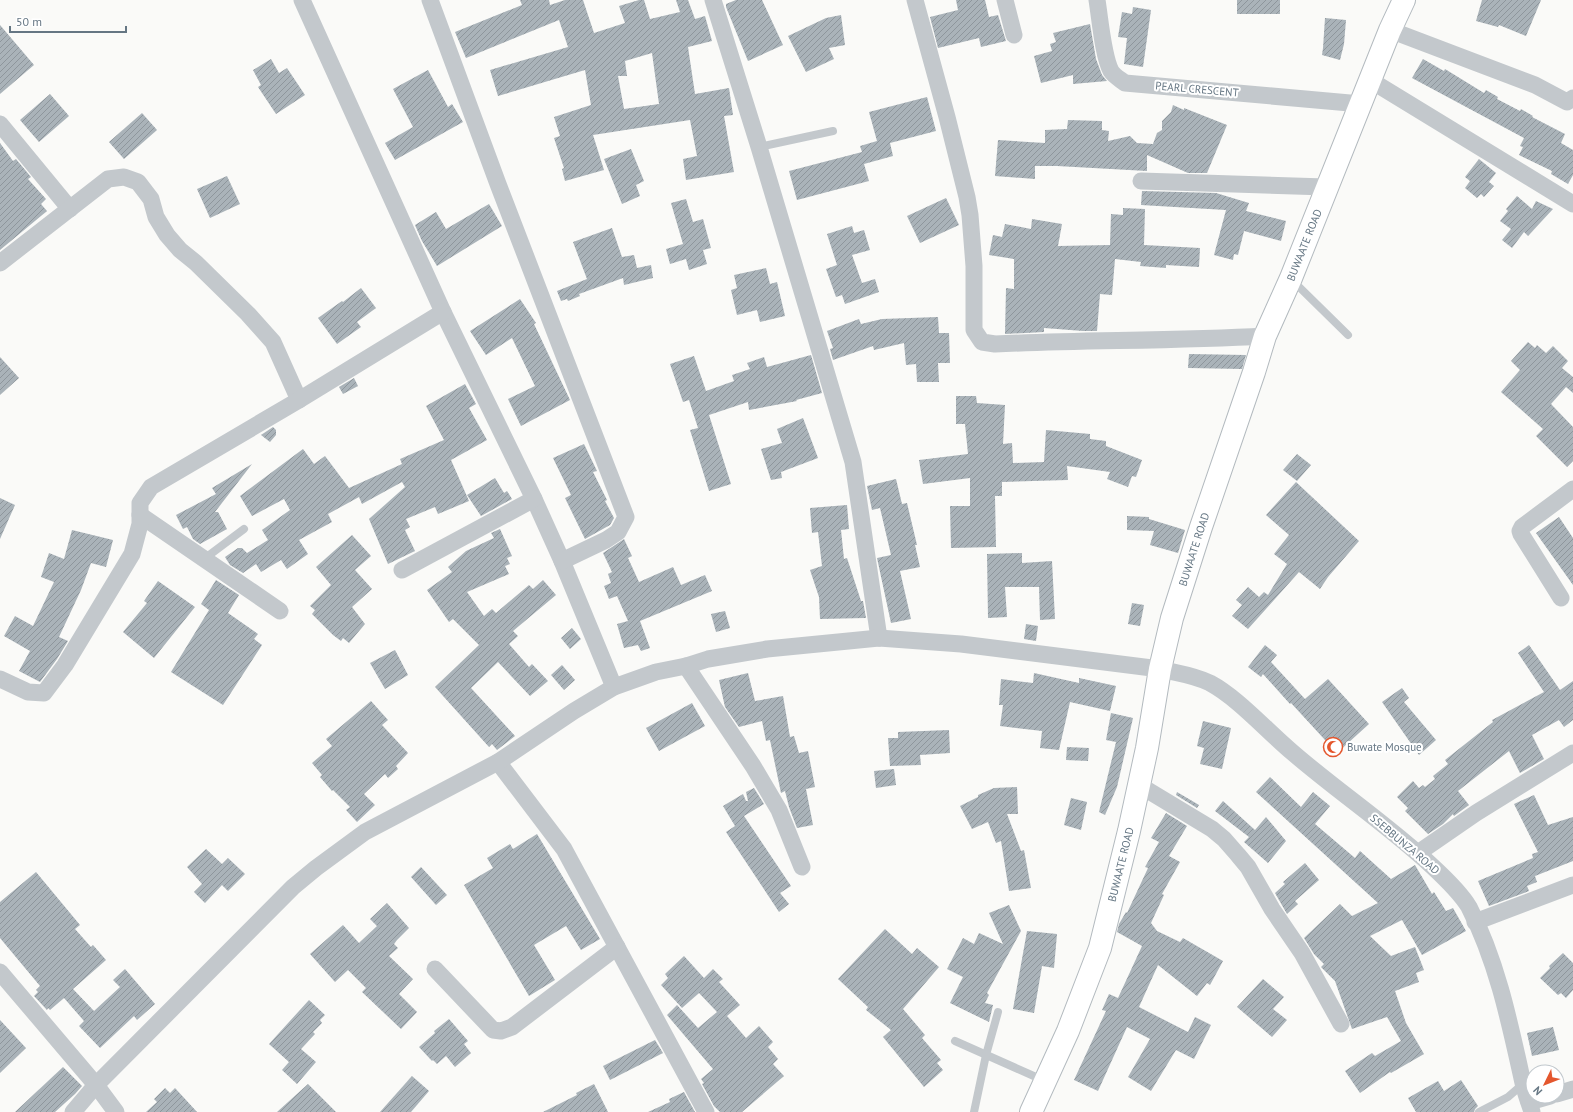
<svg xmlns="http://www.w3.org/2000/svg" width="1573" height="1112" viewBox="0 0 1573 1112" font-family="'PT Sans',sans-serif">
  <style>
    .building { fill: url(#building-hatch); fill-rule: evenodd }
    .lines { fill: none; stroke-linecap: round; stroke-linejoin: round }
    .secondary-casing { stroke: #b3babf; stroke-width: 24 }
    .lane { stroke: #c3c8cc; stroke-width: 8 }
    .street { stroke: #c3c8cc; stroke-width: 17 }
    .secondary { stroke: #fff; stroke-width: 22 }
    .labels { text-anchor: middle; stroke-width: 4; stroke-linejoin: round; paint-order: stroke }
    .street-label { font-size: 11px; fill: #657683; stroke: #fff }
    .poi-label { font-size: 11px; fill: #657683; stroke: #fff; text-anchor: start }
  </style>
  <defs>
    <pattern id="building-hatch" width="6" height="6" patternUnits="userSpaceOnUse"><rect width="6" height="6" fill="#aab3b9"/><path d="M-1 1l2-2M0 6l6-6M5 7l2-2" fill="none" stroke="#8e969c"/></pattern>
  </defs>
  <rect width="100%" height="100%" fill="#fafaf8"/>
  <!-- building -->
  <g class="building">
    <path d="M520,0H549L550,5L565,0H583L594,33L625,23L619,6L639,0H644L650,19L680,12L676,0H688L695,19L705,16L712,41L688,47L695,94L729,88L733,115L724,116L734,172L686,180L683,159L697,156L690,120L593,135L604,170L565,181L562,169L564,168L554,138L560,136L554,117L591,105L585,70L498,96L490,70L568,47L559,20L466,58L455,32L522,5ZM652,53L659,104L624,109L618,76H627L625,61Z"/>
    <path d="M736,0H762L783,45L748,61L726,7V4Z"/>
    <path d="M956,0H985L989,17L998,15L1006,41L981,47L979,38L938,48L930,17L958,10Z"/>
    <rect x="1237" y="0" width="43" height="14"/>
    <path d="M1482,0H1541L1526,36L1499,25L1498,27L1476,21Z"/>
    <path d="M1133,7L1151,10L1143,67L1124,64L1127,38L1118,37L1122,12L1132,14Z"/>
    <path d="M841,15L845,45L829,48L834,59L806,72L788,36L826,18Z"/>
    <path d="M1325,18L1346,20L1344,44L1340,60L1322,55L1323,48Z"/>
    <path d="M1090,24L1096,59L1102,75L1107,81L1073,84V75L1041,83L1034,56L1052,51L1050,44L1056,42L1053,33Z"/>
    <path d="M0,25L34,65L0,94Z"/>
    <path d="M271,59L279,73L287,68L305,95L276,114L258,87L261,85L253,70Z"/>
    <path d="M1423,59L1444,71L1445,69L1484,93L1486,90L1498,97L1497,99L1520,111L1521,109L1533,116L1532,117L1565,134L1561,143L1573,150V175L1568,184L1551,174L1552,171L1519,155L1523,147L1520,146L1524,138L1412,78Z"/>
    <path d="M428,70L448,107L452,104L463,122L395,160L385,143L413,127L393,89Z"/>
    <path d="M50,94L69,116L39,142L20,120Z"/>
    <path d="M927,97L936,131L890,143L893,156L864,164L869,181L797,200L789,171L862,152L860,146L877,141L869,112Z"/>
    <path d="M1173,105L1184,110V108L1227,125L1207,173H1188L1147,155V171L1057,166H1035V179L995,176L998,140L1045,143V130L1067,129L1068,120L1102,121V130L1109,131L1108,141L1130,136L1137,143L1153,144L1157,133L1162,130V121L1171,112Z"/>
    <path d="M142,113L157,130L124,159L109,142Z"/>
    <path d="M0,143L13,161L16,159L31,177L28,179L46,199L41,204L47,211L0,250Z"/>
    <path d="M631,149L644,181L636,185L640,196L622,204L604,159Z"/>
    <path d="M1479,159L1496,173L1489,182L1494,186L1484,197L1481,194L1477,198L1465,188L1470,181L1465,177Z"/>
    <path d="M227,176L240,204L210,218L197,189Z"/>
    <path d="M1142,191L1216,193L1249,203L1246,211L1286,221L1281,241L1244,231L1238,255L1234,254L1233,260L1214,255L1226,210L1141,205Z"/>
    <path d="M1517,196L1532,209L1536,201L1553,209L1528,236L1524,232L1512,248L1502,240L1511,229L1500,221L1508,211L1506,209Z"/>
    <path d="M946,198L959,225L920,243L907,216Z"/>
    <path d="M686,199L693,222L703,219L711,248L703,250L707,264L689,270L686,259L670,264L666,249L683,244L671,203Z"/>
    <path d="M489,204L502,226L437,266L422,241L415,225L436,212L446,229Z"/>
    <path d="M1123,208L1145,209L1144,245L1200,248L1199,267L1166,265V268L1140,266L1141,262L1115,259L1112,295L1100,294L1097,331H1083L1044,328V332L1005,334L1006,288L1014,289V259L989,255L993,235L1002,237L1005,224L1031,229L1032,219L1062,224L1058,246L1110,245L1111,214L1123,215Z"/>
    <path d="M852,226L854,233L864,230L870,250L852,255L862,283L875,279L879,292L845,304L842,295L836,297L826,269L837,265L827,234Z"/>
    <path d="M612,228L622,257L634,255L637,268L651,265L653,278L624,285L623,278L579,294L580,296L568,301L567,299L561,301L557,291L587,279L573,242Z"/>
    <path d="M766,268L770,284L777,282L785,316L760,322L757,310L737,315L731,290L737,288L734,275Z"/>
    <path d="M361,288L376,308L357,322L361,327L337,344L318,318L342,301L343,302Z"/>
    <path d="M520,299L536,323L534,324L570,400L521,426L508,399L535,386L512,338L486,355L470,331Z"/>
    <path d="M938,317L939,333H949L950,363H938L939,382H917L916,364L906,365L904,343L874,350L873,346L833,360L830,349L833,348L827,331L859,319L861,324L882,319Z"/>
    <path d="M1528,342L1535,348L1537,345L1546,353L1553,346L1568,361L1562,368L1573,377V393L1566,387L1551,404L1573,427V461L1567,467L1536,436L1543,429L1501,392L1520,370L1511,361Z"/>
    <path d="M1189,354L1246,355L1242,369L1188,368Z"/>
    <path d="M811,355L822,393L796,400L797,401L749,410L748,402L709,415L731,484L709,491L690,430L698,428L689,400L683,402L670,364L694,356L706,391L734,381L732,375L750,369L747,363L764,357L767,367Z"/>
    <path d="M0,357L19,378L0,395Z"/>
    <path d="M354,378L358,386L343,394L339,387Z"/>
    <path d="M465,384L476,404L469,408L487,440L451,460L469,501L438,514L435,507L406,519L410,527L405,530L415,551L388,564L369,519L405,487L402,482L362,504L359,497L328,514L332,522L299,540L308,554L287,569L281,560L261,572L256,564L243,573L230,565L225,557L238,548H242L247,553L268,540L262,530L290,510L284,499L252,516L240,496L303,449L314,464L325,456L349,488L402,464L400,459L444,440L426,406Z"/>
    <path d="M956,396H976L977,403L1005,405L1003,444L1012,443L1013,463L1044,462L1046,430L1090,434V439L1106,441V446L1142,460L1136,477L1132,476L1128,487L1107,479L1110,472L1067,466L1068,480L1002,482V496H995L996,547L951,548L950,506H970V478L923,484L919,460L968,454L965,424H956Z"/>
    <path d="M803,418L818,458L781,472L782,478L771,480L761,449L782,443L777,429Z"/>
    <path d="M273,427L276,430V435L270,442L261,435Z"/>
    <path d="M584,444L597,471L593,472L607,500L605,501L614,518L610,525L585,539L565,498L571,495L553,458Z"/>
    <path d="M1297,454L1311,465L1297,481L1283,470Z"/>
    <path d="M252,464L215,512H218L227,529L200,544L193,539L187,527L183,529L176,515L216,494L212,488Z"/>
    <path d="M495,478L504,493L507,491L512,499L481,516L467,495Z"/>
    <path d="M896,479L902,504L907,503L917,545H915L920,567L900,571L911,619L891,623L877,558L891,555L880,508L872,510L867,486Z"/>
    <path d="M1296,482L1359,541L1328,577L1320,589L1299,572L1248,629L1232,616L1242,605L1236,600L1248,587L1259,597L1264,592L1268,595L1287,564L1274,554L1289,535L1266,515Z"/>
    <path d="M0,498L15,505L0,539Z"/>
    <path d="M847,505L849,529L841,530L844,559L847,558L861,601H863L866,618L820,619L819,597L810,570L822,566L818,532L812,533L810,508Z"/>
    <path d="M1127,516L1149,517V519L1185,530L1178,553L1150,545L1154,531L1127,530Z"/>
    <path d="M1559,517L1573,538V585L1536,533Z"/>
    <path d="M500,529L512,556L507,558L510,564L505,566L509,574L467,592L484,616L492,609L496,613L529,585L533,589L543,580L556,595L513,631L518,636L509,644L529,667L532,664L548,681L530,696L498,662L471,688L515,736L497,750L492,744L489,747L435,687L479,645L453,619L449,622L427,590L452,572L448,567L466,551L494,538L491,533Z"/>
    <path d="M72,530L113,540L106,567L91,563L81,590L59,637L68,641L57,659L40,682L19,671L30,651L4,636L15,616L33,626L54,582L41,577L49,553L64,559Z"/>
    <path d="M352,535L371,556L355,570L372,589L352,607L365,624L349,643L343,638L341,641L333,635L312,614L315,610L310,606L331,585L316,567Z"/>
    <path d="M624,539L632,556L628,558L639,582L673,567L681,585L705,575L712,591L640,621L650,648L641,651L638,645L624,648L617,624L628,621L617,596L609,599L604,586L611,583L608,574L612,572L603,553Z"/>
    <path d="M1022,553V563L1052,561L1055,619L1040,620L1039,587H1005L1007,617L988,618L987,554Z"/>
    <path d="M216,580L239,595L228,613L258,634L254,639L262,645L223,705L171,672L209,610L201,604Z"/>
    <path d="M158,581L195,607L154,658L123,632L147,603L144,601Z"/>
    <path d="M1132,603L1144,605L1140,626L1128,624Z"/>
    <path d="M725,611L730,628L716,632L711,614Z"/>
    <path d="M1026,624L1038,626L1036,641L1024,639Z"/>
    <path d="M572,628L581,639L570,649L561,638Z"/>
    <path d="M1265,645L1277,655L1271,662L1305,699L1328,679L1369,724L1337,753L1291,703L1290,704L1263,674L1261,677L1248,667Z"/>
    <path d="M1529,645L1560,690L1573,681V720L1564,727L1559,720L1532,735L1544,759L1520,773L1509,751L1458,791L1469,805L1454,816L1453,814L1443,824L1428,834L1405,811L1408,808L1397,797L1413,781L1419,788L1423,785L1425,787L1435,779L1433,776L1448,764L1445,760L1493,722L1492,720L1544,692L1518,653Z"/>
    <path d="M395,650L408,675L385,689L370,663Z"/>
    <path d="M562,665L575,680L564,690L551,675Z"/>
    <path d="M748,673L755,701L783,696L790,737L794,736L799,753L808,751L815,787L806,789L813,825L797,828L789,807L785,791L781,793L770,740L766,741L762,721L739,727L725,707L719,680Z"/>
    <path d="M1034,673L1079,683V678L1116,686L1110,711L1070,702L1059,750L1040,748L1042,731L1000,726L1003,705H999L1001,679L1033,683Z"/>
    <path d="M1402,688L1409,698L1404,702L1436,740L1419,755L1382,702Z"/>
    <path d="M371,701L388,720L382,725L408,753L396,766L398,769L388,778L385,774L364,794L375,805L357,822L346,810L350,807L333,790L332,791L320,777L322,775L312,763L332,746L326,739Z"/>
    <path d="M692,703L705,726L659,751L646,728Z"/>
    <path d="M1111,713L1133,718L1117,787L1105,815L1099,812L1116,742L1106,740Z"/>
    <path d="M1203,721L1231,728L1222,769L1200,764L1204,748L1197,746Z"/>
    <path d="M949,730L950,753L920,755L921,765L890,766L888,738H898V732Z"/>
    <path d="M1067,747L1089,748L1088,761L1066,760Z"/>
    <path d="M894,769L896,785L876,788L874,771Z"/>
    <path d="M1270,777L1301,807L1313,792L1330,806L1315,824L1355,858L1360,851L1391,879L1415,865L1432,894L1434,892L1446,911L1453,908L1466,931L1422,955L1402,920L1370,936L1391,956L1415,947L1424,970L1416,973L1419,982L1395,991L1406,1023L1424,1054L1391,1073L1390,1072L1360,1093L1345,1071L1372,1053L1375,1056L1401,1041L1387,1017L1352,1029L1335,981L1321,967L1324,964L1314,954L1304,938L1340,904L1352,916L1378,903L1256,792Z"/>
    <path d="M1017,787L1018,814H1007L1021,851L1024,850L1031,888L1009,891L1001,841L996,843L988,822L972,829L960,806L978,797V795L994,788Z"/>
    <path d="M754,788L764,804L744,816L791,886L780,893L789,904L779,912L726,832L735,826L723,806L743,794L746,801H748L746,792Z"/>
    <path d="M1177,792L1199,805L1197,808L1176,795Z"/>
    <path d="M1534,795L1548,825L1573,817V861L1535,876L1537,882L1527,886L1529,891L1489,906L1478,881L1533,858L1532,854L1538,852L1514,804Z"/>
    <path d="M1071,798L1087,802L1081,830L1064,825Z"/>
    <path d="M1223,801L1255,830L1266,817L1286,841L1268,863L1244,842L1249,837L1215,811Z"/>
    <path d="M1166,813L1187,826L1169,856L1180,862L1162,894L1164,895L1151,923L1157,931L1180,942L1183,938L1223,961L1210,985L1207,983L1197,996L1158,965L1139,1007L1188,1032L1195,1017L1211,1025L1194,1059L1176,1050L1151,1091L1128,1077L1150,1039L1127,1027L1098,1091L1074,1080L1106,1011L1102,1010L1109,994L1118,998L1142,946L1117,932L1119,924L1126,912L1127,913L1148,868L1145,867L1159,842L1151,838Z"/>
    <path d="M537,834L600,939L581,950L566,926L534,945L555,980L529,996L464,885L493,868L487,858L510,844L513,849Z"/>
    <path d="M206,849L222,864L228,858L245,874L228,891L222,885L205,903L194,892L202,884L187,867Z"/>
    <path d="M1305,863L1319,880L1295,901L1298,904L1287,914L1275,893L1285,884L1283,882Z"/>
    <path d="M421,867L447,895L436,905L411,877Z"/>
    <path d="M36,872L80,925L75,929L91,947L93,945L106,960L73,989L94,1011L120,987L113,980L125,969L155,1004L137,1020L134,1016L100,1048L79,1026L84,1021L64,998L50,1010L48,1008L47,1010L34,996L38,992L36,990L40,986L0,938V902Z"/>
    <path d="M387,903L409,928L397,940L394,944L398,948L389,956L413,979L399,994L417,1012L401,1029L362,992L366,988L348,970L335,982L310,954L343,925L359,943L377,926L370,919Z"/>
    <path d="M1009,905L1021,931L987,993L989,995L985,1003L993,1005L989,1022L950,1003L963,977L947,969L963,938L974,944L979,933L1003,944L989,913Z"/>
    <path d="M885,929L912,954L917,948L939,967L903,1009L925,1035L922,1038L941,1060L937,1063L943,1070L924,1087L883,1037L891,1030L866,1010L868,1007L838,979Z"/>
    <path d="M1027,931L1057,934L1054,968L1042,966L1034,1013L1013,1009Z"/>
    <path d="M1563,953L1573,963V990L1566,998L1561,993L1558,995L1540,978L1550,968L1549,966Z"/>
    <path d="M684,956L704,978L713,969L723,979L719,982L740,1005L727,1016L746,1038L759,1026L773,1042L768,1047L778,1059L773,1064L784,1076L742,1112H720L714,1106L702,1084L704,1083L701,1079L713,1069L667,1015L677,1005L698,1028L717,1012L699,993L682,1008L661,985L668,978L665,974Z"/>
    <path d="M1263,979L1284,997L1273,1009L1287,1020L1272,1037L1237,1007Z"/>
    <path d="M309,1000L325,1015L320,1020L322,1023L313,1032L315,1034L301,1049L316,1062L297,1084L282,1070L289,1062L269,1044Z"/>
    <path d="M449,1019L468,1041L464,1044L471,1053L455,1067L446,1056L437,1064L433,1060L432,1061L419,1047L435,1033L434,1031Z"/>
    <path d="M0,1020L26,1048L0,1073Z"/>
    <path d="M1553,1027L1559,1050L1532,1056L1527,1033Z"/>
    <path d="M655,1040L663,1053L610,1080L603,1066Z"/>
    <path d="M63,1067L82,1086L75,1094L55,1112H15Z"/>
    <path d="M412,1076L429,1091L411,1112H380Z"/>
    <path d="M1461,1080L1478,1106L1475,1109L1474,1112H1416L1408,1098L1438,1081L1444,1091Z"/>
    <path d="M308,1084L336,1112H277Z"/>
    <path d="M594,1084L608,1112H543L577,1095L576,1093Z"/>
    <path d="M165,1088L170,1093L175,1088L197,1112H146L157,1102L154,1099Z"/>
    <path d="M684,1092L695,1112H648L670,1102L669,1099Z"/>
  </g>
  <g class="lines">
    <!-- secondary casing -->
    <g class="secondary-casing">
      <g id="secondary">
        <path id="s1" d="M1031,1112L1068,1031L1100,948L1129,831L1147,748L1160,669L1172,618L1201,527L1254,372L1265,336L1291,278L1390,30L1404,0"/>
      </g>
    </g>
    <!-- lane -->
    <g class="lane">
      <path d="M759,147L833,131"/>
      <path d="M1291,279L1348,335"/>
      <path d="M204,559L244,529"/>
      <path d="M955,1041L1045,1081"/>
      <path d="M974,1112L986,1055L998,1012"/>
      <path d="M1479,1112L1508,1097L1523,1084"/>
    </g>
    <!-- street -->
    <g class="street">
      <path d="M302,0L443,312L534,499L562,561L614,687"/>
      <path d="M430,0L498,184L626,517L618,532L606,540L562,561"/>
      <path d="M713,0L759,147L853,462L879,638"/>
      <path d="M915,0L947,117L967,197L970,215L974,266V330L982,342L995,344C1085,340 1175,341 1265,336"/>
      <path d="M1005,0L1014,35"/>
      <path d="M1097,0C1100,18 1103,56 1111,71C1114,76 1120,79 1125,83L1361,104"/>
      <path d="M1390,30L1535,85L1567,102L1573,98"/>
      <path d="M1370,80L1573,204"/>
      <path d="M0,124L70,209"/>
      <path d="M1141,181L1326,187"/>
      <path d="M0,263L108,179L124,177L138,182L151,199L156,217L167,235L180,250L196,263L248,314L273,342L299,400"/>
      <path d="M140,515L280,611"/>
      <path d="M402,570L534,499"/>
      <path d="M1561,598L1521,534L1520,531L1522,527L1573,489"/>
      <path d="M686,666L753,766L779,810L802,867"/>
      <path d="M0,679L28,692L44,693L65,665L132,554L140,524V503L151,487L299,400L443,312"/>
      <path d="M498,762L564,849L706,1112"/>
      <path d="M1139,785L1212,829L1224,839L1238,855L1248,867L1272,909L1302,953L1341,1024"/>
      <path d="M1418,853L1476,813L1573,753"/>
      <path d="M1475,922L1573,885"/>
      <path d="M435,969L493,1030L501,1031L512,1027L617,947"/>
      <path d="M0,972L96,1085L116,1112"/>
      <path d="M1557,1094L1573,1089"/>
      <path d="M1529,1102L1550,1096"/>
      <path d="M73,1112L96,1085L293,887L316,868L365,832L498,762L574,711L614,687L656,672L686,666L708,659L767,649L879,638L961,644L1160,669C1176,673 1194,675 1210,683C1238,698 1267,731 1292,752C1337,791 1388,825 1432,866C1445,878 1460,892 1469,907C1497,961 1510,1024 1523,1083C1525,1093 1529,1102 1532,1112"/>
    </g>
    <!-- secondary -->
    <use href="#secondary" class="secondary"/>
  </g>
  <!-- icons -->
  <defs>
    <g id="mosque-ring" transform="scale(1)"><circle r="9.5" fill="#fff" stroke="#e4572e" stroke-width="1.5"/><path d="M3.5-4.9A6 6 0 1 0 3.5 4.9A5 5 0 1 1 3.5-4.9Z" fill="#e4572e"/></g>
  </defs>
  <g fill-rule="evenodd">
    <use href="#mosque-ring" x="1333" y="747"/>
  </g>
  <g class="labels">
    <!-- street labels -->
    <g class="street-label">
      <text transform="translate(1197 89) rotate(5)" y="4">PEARL CRESCENT</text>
      <text dy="4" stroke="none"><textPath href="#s1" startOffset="912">BUWAATE ROAD</textPath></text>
      <text dy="4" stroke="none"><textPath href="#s1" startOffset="588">BUWAATE ROAD</textPath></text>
      <text transform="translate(1405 844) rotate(40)" y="4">SSEBBUNZA ROAD</text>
      <text dy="4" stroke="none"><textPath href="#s1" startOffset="264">BUWAATE ROAD</textPath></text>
    </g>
    <!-- poi labels -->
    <g class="poi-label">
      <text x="1347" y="751">Buwate Mosque</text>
    </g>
  </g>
  <!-- north arrow -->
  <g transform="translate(1545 1084) rotate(227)"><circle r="19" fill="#ffffff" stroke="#c1c8cd"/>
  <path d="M0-3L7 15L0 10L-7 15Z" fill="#e4572e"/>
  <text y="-6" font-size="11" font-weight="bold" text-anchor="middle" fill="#657683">N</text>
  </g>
  <!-- scale -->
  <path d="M10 26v6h116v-6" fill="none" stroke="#657683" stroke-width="2"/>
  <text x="16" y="26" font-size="12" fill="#657683" stroke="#ffffff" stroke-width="3" paint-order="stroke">50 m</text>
</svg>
